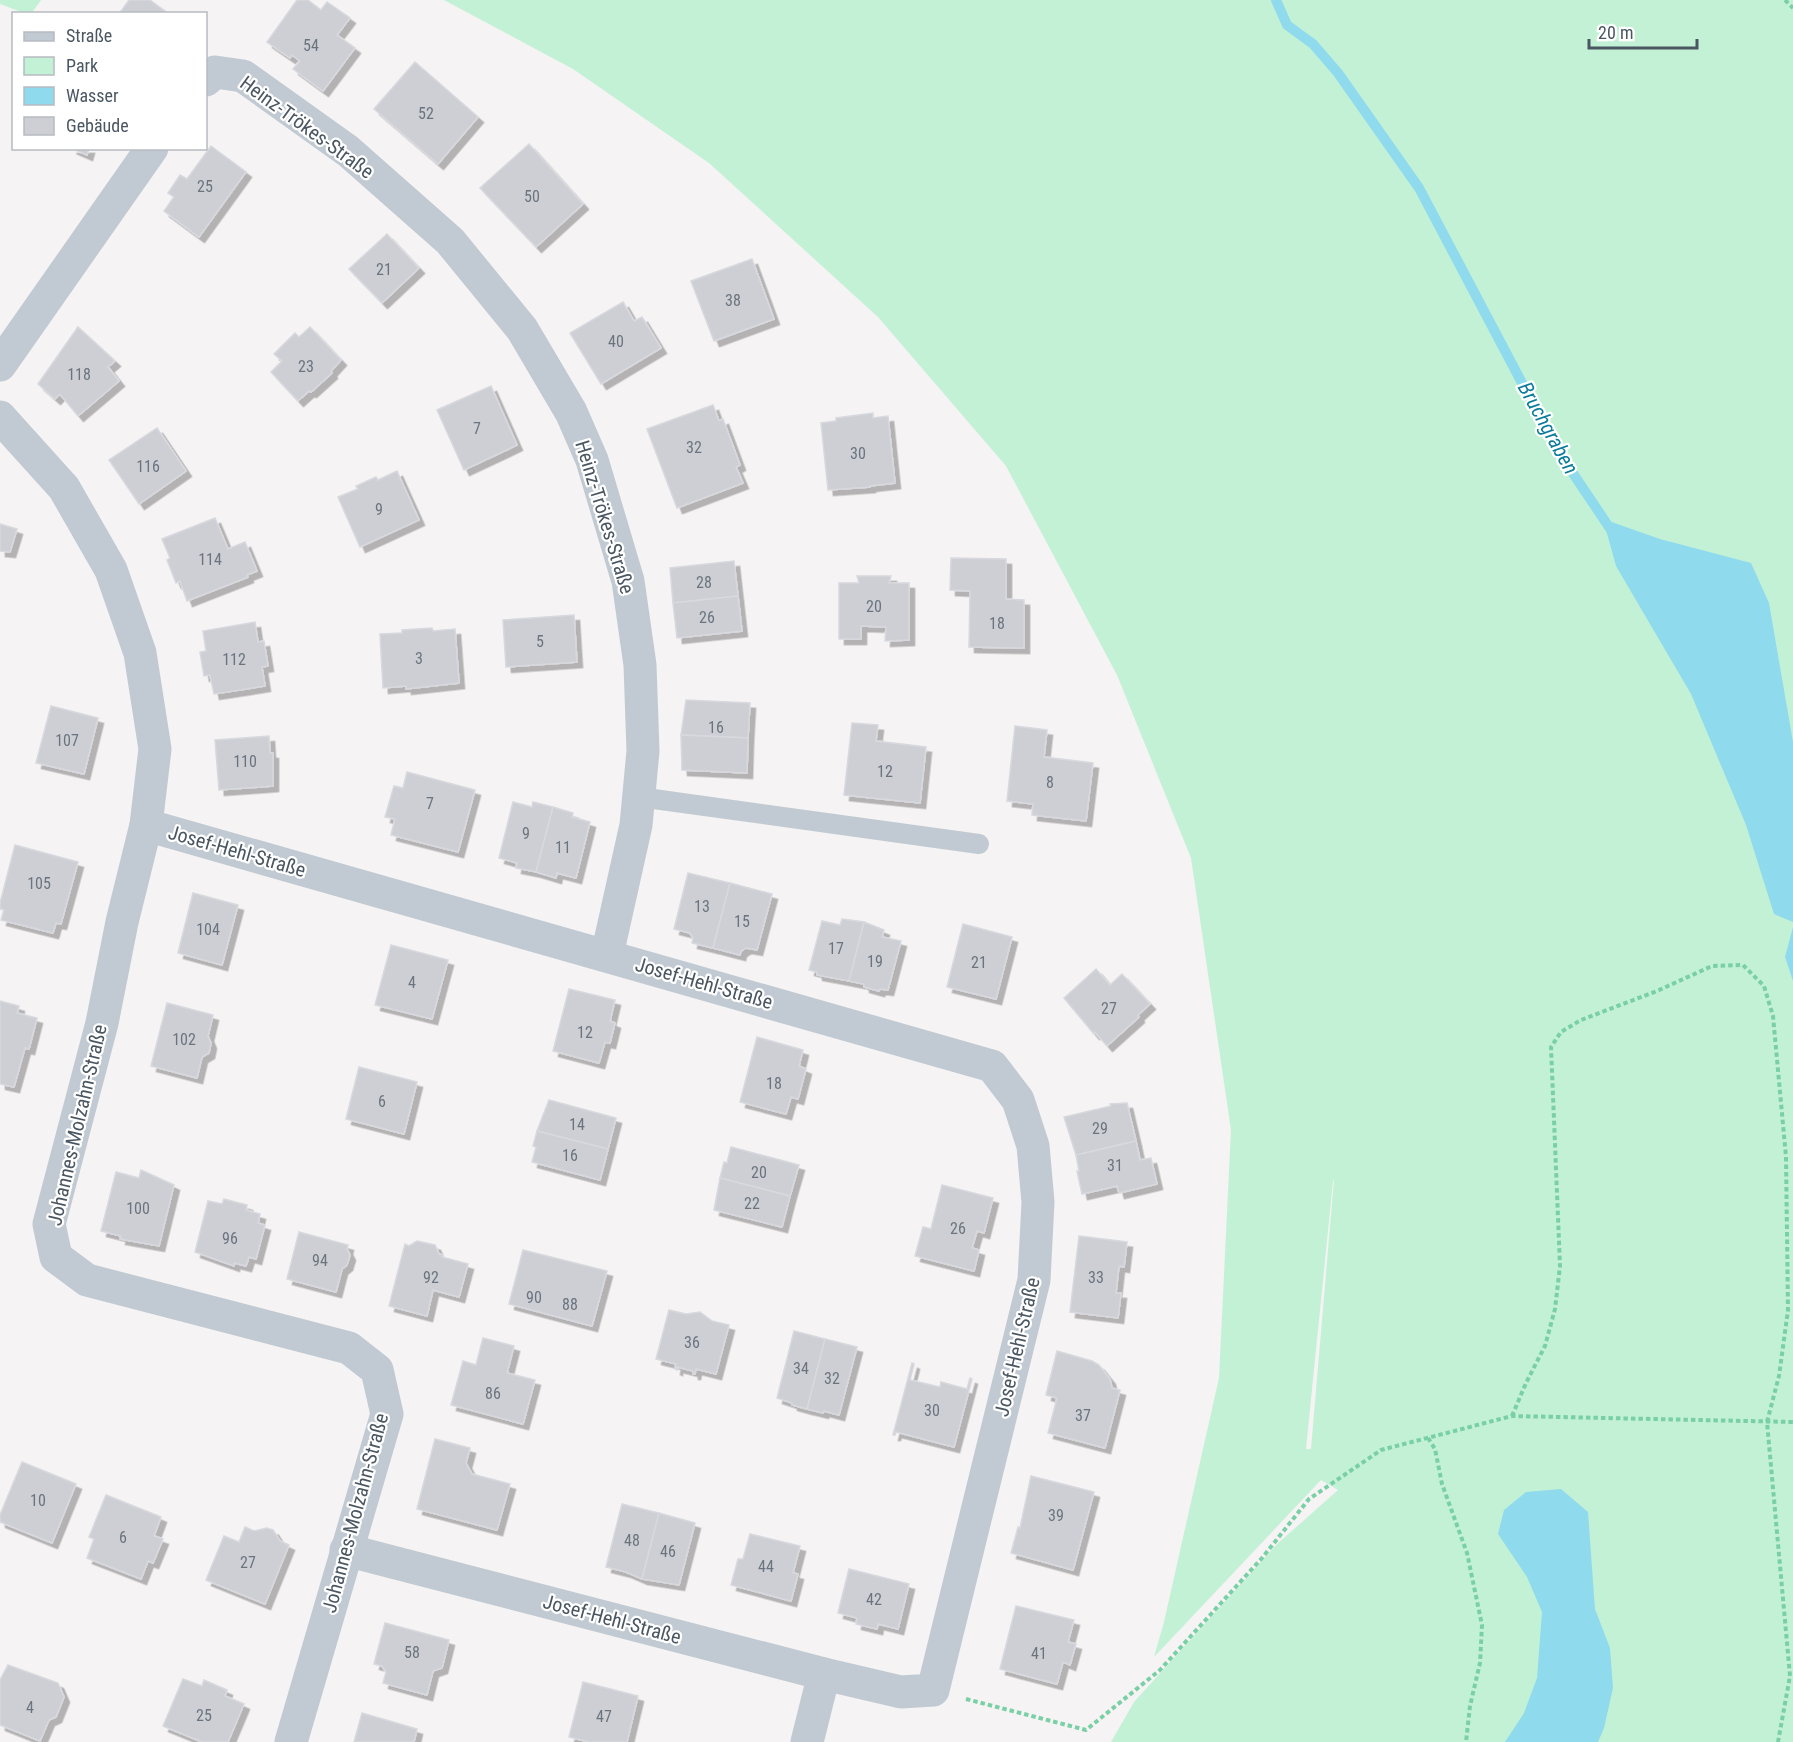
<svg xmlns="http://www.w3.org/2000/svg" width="1793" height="1742" viewBox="0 0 1793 1742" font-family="'Roboto Condensed',sans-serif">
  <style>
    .green { fill: #c3f1d5; fill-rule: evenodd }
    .water { fill: #90daee }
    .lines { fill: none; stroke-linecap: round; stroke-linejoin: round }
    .stream { stroke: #90daee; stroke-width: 10 }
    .building { fill: #cdcfd5; stroke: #d7d9de; stroke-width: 1.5; filter: url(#shadow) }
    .path { stroke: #7ad0a6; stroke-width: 4; stroke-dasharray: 4.5 3; stroke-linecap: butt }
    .lane { stroke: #c1cad2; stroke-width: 20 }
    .street { stroke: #c1cad2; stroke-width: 33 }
    .labels { text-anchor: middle; stroke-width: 4.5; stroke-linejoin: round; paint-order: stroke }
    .number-label { font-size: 16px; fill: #6b747e }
    .street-label { font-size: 20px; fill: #4a5661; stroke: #fff }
    .water-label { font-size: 21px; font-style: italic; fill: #0c7c9b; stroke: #fff }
  </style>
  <defs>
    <filter id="shadow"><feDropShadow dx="5.5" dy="5.5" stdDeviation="0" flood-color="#0004"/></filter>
  </defs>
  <rect width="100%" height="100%" fill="#f5f3f3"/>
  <!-- green -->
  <g class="green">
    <path d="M0,0H41L31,14L24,13L0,4Z"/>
    <path d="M444,0H1793V1742H1111L1134,1702L1276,1545L1338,1490L1321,1480L1154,1657L1164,1622L1219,1378L1231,1130L1191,858L1117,675L1006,466L878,317L709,163L573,69ZM1334,1180L1311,1449H1306L1333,1181Z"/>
  </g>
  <!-- water -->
  <g class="water">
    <path d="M1603,519L1660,539L1751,563L1769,603L1793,742V922L1774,914L1746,825L1691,694L1616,566Z"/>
    <path d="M1793,927V981L1785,957Z"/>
    <path d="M1561,1489L1588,1512L1595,1609L1610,1648L1613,1688L1604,1728L1598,1742H1505L1524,1713L1537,1678L1542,1612L1527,1577L1498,1534L1504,1510L1526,1492Z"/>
  </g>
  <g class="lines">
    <!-- stream -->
    <path class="stream" d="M1276,0L1287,25L1313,44L1338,73L1419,188L1558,451L1611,530"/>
  </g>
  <!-- building -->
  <g class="building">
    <path d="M129,0H150L169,14H119Z"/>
    <path d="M297,0H308L321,10L327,2L350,18L337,35L355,48L323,91L293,69L300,61L292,55L290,58L267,42Z"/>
    <path d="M415,62L478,117L438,164L374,109Z"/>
    <path d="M529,144L583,204L536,247L480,188Z"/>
    <path d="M211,146L246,172L199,237L164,211L174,197L168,193L180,175L187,179Z"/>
    <path d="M71,148H89L87,155Z"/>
    <path d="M387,234L419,268L382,303L349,269Z"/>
    <path d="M752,259L774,319L714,341L691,281Z"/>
    <path d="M623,302L634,321L642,317L661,348L601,384L570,333Z"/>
    <path d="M78,327L115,361L108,367L119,381L78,416L60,394L55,399L38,384Z"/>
    <path d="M310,327L341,360L331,371L332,373L311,392L309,391L298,401L271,372L282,361L274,354L295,333L299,337Z"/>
    <path d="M491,386L517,445L464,470L437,410Z"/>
    <path d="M713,405L719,421L723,419L740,465L736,467L743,483L677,508L647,429Z"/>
    <path d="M873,413V418L888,416L895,483L870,486V487L828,490L821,423L836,421V418Z"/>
    <path d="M157,428L186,471L139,504L109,460Z"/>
    <path d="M397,471L419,520L360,547L338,497L358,489L356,486L376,477L378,480Z"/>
    <path d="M215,518L228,549L245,542L257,571L247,575L248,577L187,601L180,581L176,583L167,560L170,558L162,539Z"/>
    <path d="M0,524L17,529L10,552L0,551Z"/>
    <path d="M951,558L1006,559V599L1024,600V648L969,647L970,591L950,590Z"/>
    <path d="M734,561L738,596L673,603L670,568Z"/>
    <path d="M857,576H891L889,583H909V640L885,641L886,627L861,626V639H839V583H859Z"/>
    <path d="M738,596L742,631L677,638L673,603Z"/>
    <path d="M574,615L577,662L506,667L503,620Z"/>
    <path d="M255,622L258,642L264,641L268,666L262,667L265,686L214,694L210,675L204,676L200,652L206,651L203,631Z"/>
    <path d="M432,628L433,631L455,629L459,683L406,689V686L383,688L380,634L402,633V630Z"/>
    <path d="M686,700L750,703L748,738L681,735Z"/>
    <path d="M51,706L98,718L84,774L36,763Z"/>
    <path d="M852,723L878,725L876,741L926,747L920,803L844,795Z"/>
    <path d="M1015,726L1047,730L1044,757L1093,763L1086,821L1032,815L1033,804L1007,801Z"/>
    <path d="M681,735L748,738L747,773L682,770Z"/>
    <path d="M269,736L270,753H273V786L219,790L215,740Z"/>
    <path d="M407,772L475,790L458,852L391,835L395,819L385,817L394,786L403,788Z"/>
    <path d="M513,802L532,807L533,802L553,807L536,872L516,868L517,863L499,858Z"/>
    <path d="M553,807L573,813L572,817L590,822L576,878L557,873L556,878L536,872Z"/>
    <path d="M15,845L78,862L61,924L56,923L53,933L1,920L4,910L0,909V903Z"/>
    <path d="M688,873L730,883L713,948L692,943L693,938L690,933L674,929Z"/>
    <path d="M730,883L772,894L757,950L746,948L741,951L740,955L713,948Z"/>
    <path d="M193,893L238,905L222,965L178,953Z"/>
    <path d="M842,919L864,922L849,981L817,975V972L809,970L822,921L840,925Z"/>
    <path d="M864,922L884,930L882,937L901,941L888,990L880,989L879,991L864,987V984L849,981Z"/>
    <path d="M963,924L1012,937L996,999L947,987Z"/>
    <path d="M391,945L448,960L432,1019L375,1005Z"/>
    <path d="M1096,969L1110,985L1122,974L1150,1004L1138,1015L1139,1017L1107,1046L1095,1032L1094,1034L1064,998Z"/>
    <path d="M569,989L615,1000L610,1021L615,1023L610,1043L605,1042L599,1063L553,1051Z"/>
    <path d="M0,1001L19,1006L17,1013L37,1018L29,1049L25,1048L14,1087L0,1084Z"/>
    <path d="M167,1003L213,1015L208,1036L211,1043L209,1053L202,1057L197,1078L151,1066Z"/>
    <path d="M757,1037L803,1050L799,1066L806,1069L798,1099L791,1097L786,1114L740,1102Z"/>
    <path d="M359,1067L417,1082L404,1134L346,1119Z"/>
    <path d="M549,1100L616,1118L608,1149L537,1131Z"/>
    <path d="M1127,1103L1136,1141L1076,1155L1064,1117L1111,1106L1110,1104Z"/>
    <path d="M537,1131L608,1149L600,1180L532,1162L536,1147L533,1146Z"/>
    <path d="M1136,1141L1140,1160L1151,1158L1157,1184L1119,1193L1117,1186L1082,1194L1077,1171H1079L1076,1155Z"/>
    <path d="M731,1147L799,1165L790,1196L720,1178L724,1162L727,1163Z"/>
    <path d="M141,1170L174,1185L159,1246L120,1239L121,1236L101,1231L116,1172L139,1178Z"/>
    <path d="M720,1178L790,1196L782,1227L714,1210Z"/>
    <path d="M942,1185L993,1198L984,1233L977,1231L972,1248L979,1250L974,1271L915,1256L923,1227L931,1229Z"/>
    <path d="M224,1199L247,1205L246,1210L260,1214L258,1223L265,1225L256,1259L249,1257L246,1266L234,1263V1266L195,1252L208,1201L222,1204Z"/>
    <path d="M299,1232L348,1245L347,1249L350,1255L347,1265L342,1269L336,1292L287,1279Z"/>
    <path d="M1079,1236L1127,1242L1124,1267L1119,1266L1116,1293H1121L1118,1318L1070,1312Z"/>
    <path d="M417,1241L435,1245L439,1254L443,1255L442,1257L468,1264L459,1297L433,1290L427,1316L389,1306L405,1244L409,1246Z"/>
    <path d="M523,1250L607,1271L592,1326L509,1304Z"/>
    <path d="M669,1310L686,1314L700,1312L712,1321L729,1325L716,1374L696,1369L695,1374H693V1371L677,1367V1370L675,1369L676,1364L656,1359Z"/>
    <path d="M794,1331L825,1339L807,1409L792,1405V1403L777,1398Z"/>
    <path d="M483,1338L514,1346L507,1373L535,1380L523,1424L451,1405L463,1361L476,1365Z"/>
    <path d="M825,1339L857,1347L839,1415L824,1411L823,1413L807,1409Z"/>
    <path d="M1057,1351L1092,1361L1099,1365L1110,1379L1112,1388L1120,1390L1105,1448L1048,1433L1057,1398L1046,1395Z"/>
    <path d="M912,1363L914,1364L910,1380L940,1387L941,1382L967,1389L970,1378L972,1379L954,1447L896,1432L895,1435H893Z"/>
    <path d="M435,1439L470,1448L466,1463L472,1474L510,1484L497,1530L417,1509Z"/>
    <path d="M22,1462L76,1484L52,1543L0,1522V1515Z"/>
    <path d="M1031,1476L1094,1492L1073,1570L1011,1553L1018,1527L1020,1528Z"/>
    <path d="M106,1495L161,1517L154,1536L163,1539L153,1563L148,1561L141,1579L87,1558L94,1539L89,1537Z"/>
    <path d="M622,1504L659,1513L642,1579L626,1572L606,1567Z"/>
    <path d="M659,1513L695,1523L679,1585L642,1579Z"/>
    <path d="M245,1527L254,1531L267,1528L273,1530L280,1541L289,1545L265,1604L206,1580L224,1536L239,1542Z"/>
    <path d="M750,1534L800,1546L793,1573L798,1574L791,1601L731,1585L738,1559H743Z"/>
    <path d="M849,1569L909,1584L898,1629L878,1624L877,1629L856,1624L857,1618L838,1613Z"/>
    <path d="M1016,1606L1074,1620L1068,1642L1076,1644L1070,1665L1063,1662L1057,1684L1000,1669Z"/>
    <path d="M385,1623L449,1640L442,1668L433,1671L427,1695L383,1683L386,1672L382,1666L374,1664Z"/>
    <path d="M8,1665L58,1683L64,1697L56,1717L49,1720L40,1741L0,1725V1680Z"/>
    <path d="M183,1679L202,1686L204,1680L227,1690L225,1696L244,1704L228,1742H202L163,1726Z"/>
    <path d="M583,1682L638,1696L627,1742H589L569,1737Z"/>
    <path d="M362,1713L417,1729L414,1742H354Z"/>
  </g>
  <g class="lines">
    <!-- path -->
    <g class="path">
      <path d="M1785,0L1793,8"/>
      <path d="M1512,1416L1526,1383L1545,1346L1555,1309L1560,1266L1551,1047L1561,1032L1581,1020L1657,991L1712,966L1743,965L1764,986L1773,1016L1786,1157L1788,1310L1779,1376L1767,1422L1790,1676L1778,1742"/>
      <path d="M1428,1438L1435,1449L1442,1484L1467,1553L1482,1625L1480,1663L1470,1706L1466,1742"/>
      <path d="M966,1699L1086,1730L1160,1670L1262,1558L1309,1499L1381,1450L1512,1416L1793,1422"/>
    </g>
    <!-- lane -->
    <path class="lane" d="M639,797L979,844"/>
    <!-- street -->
    <g class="street">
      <path d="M206,80L215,72L243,76L348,151L450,241L522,329L571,412L592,460L628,581L640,665L643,751L636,825L607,955"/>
      <path d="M0,365L152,148"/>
      <path d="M0,417L64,488L111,570L140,653L155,749L146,825L122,922L102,1023L49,1224L56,1257L87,1280L349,1348L377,1370L387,1414L291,1742"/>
      <path d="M146,825L992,1066L1018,1100L1033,1146L1038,1202L1034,1280L933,1690L901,1692L824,1674L346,1550"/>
      <path d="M807,1742L824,1674"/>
    </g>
  </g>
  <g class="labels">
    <!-- number labels -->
    <g class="number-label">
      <text x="311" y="51">54</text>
      <text x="426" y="119">52</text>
      <text x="205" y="192">25</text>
      <text x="532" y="202">50</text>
      <text x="384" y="275">21</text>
      <text x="733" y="306">38</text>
      <text x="616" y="347">40</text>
      <text x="306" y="372">23</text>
      <text x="79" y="380">118</text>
      <text x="477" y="434">7</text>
      <text x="694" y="453">32</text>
      <text x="858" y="459">30</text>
      <text x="148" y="472">116</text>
      <text x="379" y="515">9</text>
      <text x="210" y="565">114</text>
      <text x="704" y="588">28</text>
      <text x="874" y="612">20</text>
      <text x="707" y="623">26</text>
      <text x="997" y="629">18</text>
      <text x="540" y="647">5</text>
      <text x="419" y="664">3</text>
      <text x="234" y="665">112</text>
      <text x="716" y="733">16</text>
      <text x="67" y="746">107</text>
      <text x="245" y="767">110</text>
      <text x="885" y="777">12</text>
      <text x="1050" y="788">8</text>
      <text x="430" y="809">7</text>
      <text x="526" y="839">9</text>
      <text x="563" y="853">11</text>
      <text x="39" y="889">105</text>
      <text x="702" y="912">13</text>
      <text x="742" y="927">15</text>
      <text x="208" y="935">104</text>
      <text x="836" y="954">17</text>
      <text x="875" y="967">19</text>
      <text x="979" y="968">21</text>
      <text x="412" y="988">4</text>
      <text x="1109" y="1014">27</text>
      <text x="585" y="1038">12</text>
      <text x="184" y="1045">102</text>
      <text x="774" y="1089">18</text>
      <text x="382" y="1107">6</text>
      <text x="577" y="1130">14</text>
      <text x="1100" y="1134">29</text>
      <text x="570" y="1161">16</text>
      <text x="1115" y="1171">31</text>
      <text x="759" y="1178">20</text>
      <text x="752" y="1209">22</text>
      <text x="138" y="1214">100</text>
      <text x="958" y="1234">26</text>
      <text x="230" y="1244">96</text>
      <text x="320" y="1266">94</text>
      <text x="431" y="1283">92</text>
      <text x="1096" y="1283">33</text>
      <text x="534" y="1303">90</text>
      <text x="570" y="1310">88</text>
      <text x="692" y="1348">36</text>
      <text x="801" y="1374">34</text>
      <text x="832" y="1384">32</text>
      <text x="493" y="1399">86</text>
      <text x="932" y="1416">30</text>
      <text x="1083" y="1421">37</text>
      <text x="38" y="1506">10</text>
      <text x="1056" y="1521">39</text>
      <text x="123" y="1543">6</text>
      <text x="632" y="1546">48</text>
      <text x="668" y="1557">46</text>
      <text x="248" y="1568">27</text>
      <text x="766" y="1572">44</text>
      <text x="874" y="1605">42</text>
      <text x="412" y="1658">58</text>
      <text x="1039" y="1659">41</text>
      <text x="30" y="1713">4</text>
      <text x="204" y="1721">25</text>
      <text x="604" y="1722">47</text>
    </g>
    <!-- street labels -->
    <g class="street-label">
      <text transform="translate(307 127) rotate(36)" y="7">Heinz-Trökes-Straße</text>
      <text transform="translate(605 517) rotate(73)" y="7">Heinz-Trökes-Straße</text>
      <text transform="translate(237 851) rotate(16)" y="7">Josef-Hehl-Straße</text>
      <text transform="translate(704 983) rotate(16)" y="7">Josef-Hehl-Straße</text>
      <text transform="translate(77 1125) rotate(-77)" y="7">Johannes-Molzahn-Straße</text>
      <text transform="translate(1017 1347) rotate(-77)" y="7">Josef-Hehl-Straße</text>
      <text transform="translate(355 1513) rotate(-75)" y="7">Johannes-Molzahn-Straße</text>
      <text transform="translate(612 1619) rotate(15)" y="7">Josef-Hehl-Straße</text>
    </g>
    <!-- water labels -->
    <g class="water-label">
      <text transform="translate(1548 428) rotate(61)" y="7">Bruchgraben</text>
    </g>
  </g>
  <!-- legend -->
  <rect x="12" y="12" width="195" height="138" fill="#ffffff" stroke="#b7bbc0" stroke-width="1.5"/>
  <rect x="24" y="32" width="30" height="9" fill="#c1cad2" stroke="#b7bbc0" stroke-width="1.5"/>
  <text x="66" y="42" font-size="18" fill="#4a5661">Straße</text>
  <rect x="24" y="57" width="30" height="18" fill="#c3f1d5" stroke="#b7bbc0" stroke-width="1.5"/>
  <text x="66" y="72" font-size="18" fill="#4a5661">Park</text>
  <rect x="24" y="87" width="30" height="18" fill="#90daee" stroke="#b7bbc0" stroke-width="1.5"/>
  <text x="66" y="102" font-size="18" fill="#4a5661">Wasser</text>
  <rect x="24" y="117" width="30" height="18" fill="#cdcfd5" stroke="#b7bbc0" stroke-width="1.5"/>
  <text x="66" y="132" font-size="18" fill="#4a5661">Gebäude</text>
  <!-- scale -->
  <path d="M1589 39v9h108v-9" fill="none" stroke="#4a5661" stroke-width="3"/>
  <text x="1598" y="39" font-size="18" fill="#4a5661" stroke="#ffffff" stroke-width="4.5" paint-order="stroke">20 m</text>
</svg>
